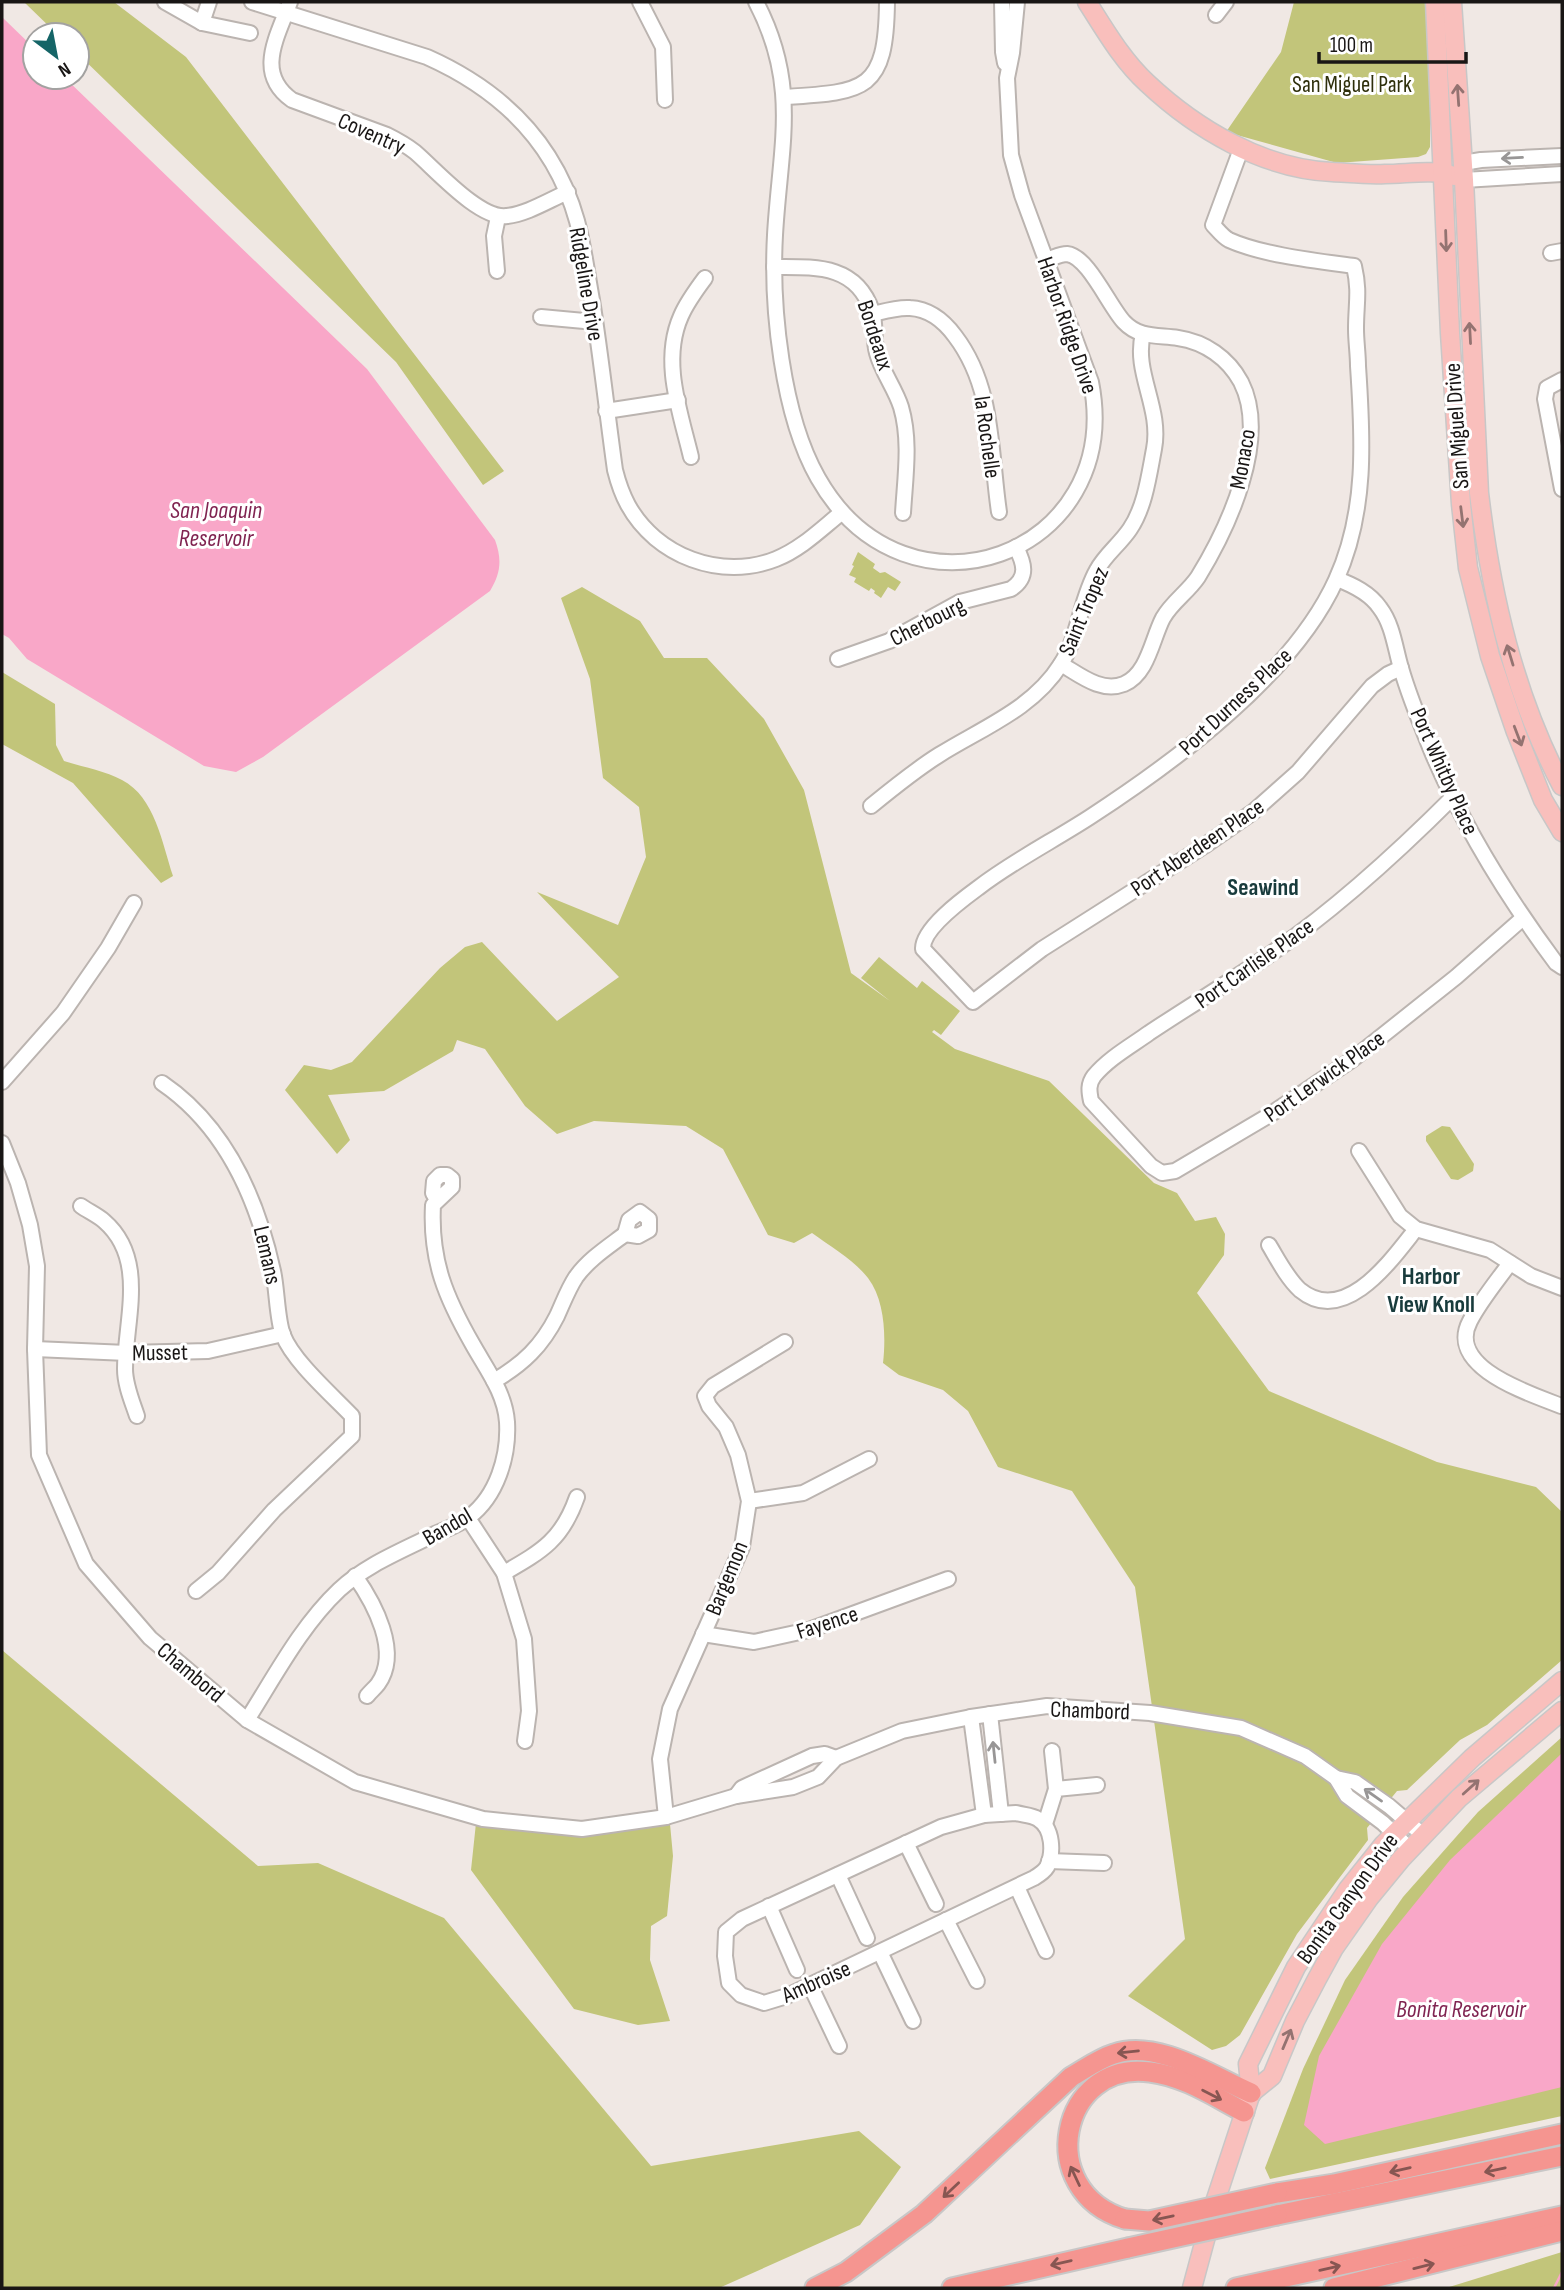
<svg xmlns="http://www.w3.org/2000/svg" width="1564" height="2290" viewBox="0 0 1564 2290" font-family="'Sofia Sans Condensed',sans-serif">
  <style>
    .green { fill: #c2c57a }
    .water { fill: #f9a7c8 }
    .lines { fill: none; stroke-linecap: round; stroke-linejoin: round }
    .stream { stroke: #f9a7c8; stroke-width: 2.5 }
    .minor-casing { stroke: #bbb4b0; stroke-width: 18 }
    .major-casing { stroke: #c8c7c7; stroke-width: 21 }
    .highway-casing { stroke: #c8c7c7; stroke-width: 23 }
    .minor { stroke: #fff; stroke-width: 14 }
    .major { stroke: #f9bfbc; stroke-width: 18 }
    .highway { stroke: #f59590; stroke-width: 19 }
    .highway-bridge-casing { stroke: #c8c7c7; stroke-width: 23; stroke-linecap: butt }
    .highway-bridge { stroke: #f59590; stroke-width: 19 }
    .oneway { stroke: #947371 }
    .oneway2 { stroke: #989696 }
    .oneway3 { stroke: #875652 }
    .labels { text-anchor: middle; stroke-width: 6; stroke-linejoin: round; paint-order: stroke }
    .park-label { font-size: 23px; fill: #2e2f0b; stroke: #fff }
    .street-label { font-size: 23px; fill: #191615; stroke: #fff }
    .water-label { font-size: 24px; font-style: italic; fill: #802451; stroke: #fff }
    .neighbourhood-label { font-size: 24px; font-weight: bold; fill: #183b3c; stroke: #fff }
  </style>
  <rect width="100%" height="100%" fill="#f0e8e4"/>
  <!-- green -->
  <g class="green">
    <path d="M24,2H114L186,57L504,471L483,485L396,362L77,53V35H58Z"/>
    <path d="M1294,2H1430V147L1426,154L1418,157L1337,163L1226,132L1281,52Z"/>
    <path d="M858,552L875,564L873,568L880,573L885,572L901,582L895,591L888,587L881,598L874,593L875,591L871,588L869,591L854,582L856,578L849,575L854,566L852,565Z"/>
    <path d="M582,587L640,621L664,658H707L764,719L804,790L851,973L890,1001L861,978L879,957L917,988L922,981L960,1011L941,1035L934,1030L932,1032L955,1049L1049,1081L1154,1183L1177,1193L1195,1221L1216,1217L1225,1234L1224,1255L1197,1293L1269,1391L1437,1462L1536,1487L1562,1512V1660L1487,1725L1460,1740L1407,1790L1397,1791L1367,1828L1368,1840L1297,1934L1240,2035L1226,2046L1212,2050L1128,1996L1185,1939L1135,1587L1072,1491L998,1467L968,1411L943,1390L899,1375L883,1363C886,1337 885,1300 868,1278C854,1260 831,1247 812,1233L794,1243L768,1235L723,1149L686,1126L594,1121L557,1134L525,1106L485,1049L457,1040L453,1051L384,1091L328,1095L350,1140L337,1154L285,1090L304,1065L331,1070L352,1062L440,968L465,947L482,942L557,1021L619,977L537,892L618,925L646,857L639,807L603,778L590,679L561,598Z"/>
    <path d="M2,672L55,704L56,745L64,761C83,767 105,771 122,780C155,797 162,843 173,876L161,883L73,783L2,744Z"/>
    <path d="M1442,1126L1450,1127L1474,1164L1473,1171L1458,1180L1451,1179L1426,1141V1136Z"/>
    <path d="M2,1650L258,1866L318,1863L444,1918L651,2166L859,2131L901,2167L860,2225L719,2288H2Z"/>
    <path d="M1562,1737V2116L1270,2179L1265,2168L1303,2069L1345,1980L1403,1897L1478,1812Z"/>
    <path d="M476,1823L570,1834L670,1824L673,1856L667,1916L651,1926L650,1960L670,2021L638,2025L574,2009L471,1870Z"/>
    <path d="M1562,2252V2288H1446Z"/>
  </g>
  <!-- water -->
  <g class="water">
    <path d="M2,17L35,49V77H64L367,369L495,540C502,559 501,573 490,591L263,757L236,772L204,766L27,659L9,638L2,634Z"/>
    <path d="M1562,1753V2087L1325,2144L1304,2125L1319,2056L1382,1944L1450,1860Z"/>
  </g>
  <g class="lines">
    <!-- stream -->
    <path class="stream" d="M1554,2288L1562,2272"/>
    <!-- minor casing -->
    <g class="minor-casing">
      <g id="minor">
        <path d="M165,2L202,23L250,33"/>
        <path d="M252,2L427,57C501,90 555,142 577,221C584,247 587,273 592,300C601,356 607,413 615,470C618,482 622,494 628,505C656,556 721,581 776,559C801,549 820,530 841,513"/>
        <path d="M290,2C278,36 254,73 292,100L387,135C397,140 406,145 415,152C435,169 480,220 507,216C527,214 549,200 568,192"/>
        <path d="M640,2L663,47L665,100"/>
        <path d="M756,2C800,86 780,146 775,235C771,307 782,415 818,478C907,635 1125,555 1091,382L1022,195L1011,155L1007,78L1012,53L1017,2"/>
        <path d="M1002,2L1003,52L1005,63"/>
        <path d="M1216,15L1226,2"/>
        <path d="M202,23L209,2"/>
        <path d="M785,97C866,92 886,91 887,2"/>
        <path d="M1241,149L1213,225C1218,230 1223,237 1229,240C1262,255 1317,261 1354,266C1360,292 1356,303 1356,329C1356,341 1358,354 1358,366C1363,439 1367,512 1336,580C1293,675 1176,761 1090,817C1053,841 1013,861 978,888C963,899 922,929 923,949L973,1002L1042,949L1204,846L1253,812L1298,772L1372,686L1388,674L1401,668"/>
        <path d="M1463,163L1481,160L1562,156"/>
        <path d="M1464,180L1562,174"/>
        <path d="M1551,253L1562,251"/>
        <path d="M1046,260C1053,258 1060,254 1067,254C1088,256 1109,306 1124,322C1139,338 1157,335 1178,338C1205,342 1228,358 1241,382C1270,439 1228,528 1198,577C1188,592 1172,602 1163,618C1152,639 1148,674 1124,684C1101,693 1080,675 1061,664"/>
        <path d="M774,267C815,267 856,264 872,311C876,325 873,339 877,353C882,372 895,388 901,407C911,441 905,478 903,513"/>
        <path d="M497,271L494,236L498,217"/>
        <path d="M873,314C885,311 898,307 910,308C929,309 944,321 955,336C994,387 990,451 999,512"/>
        <path d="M541,317L595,322"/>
        <path d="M1562,380L1547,388L1545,399L1562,489"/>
        <path d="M606,411L678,400"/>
        <path d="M691,457C680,411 661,361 681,316C687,302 696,290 705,278"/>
        <path d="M1337,579C1353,585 1370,593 1380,608C1393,625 1395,648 1401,668C1409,696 1421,725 1432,752C1464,828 1507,897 1556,963L1562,967"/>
        <path d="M838,659L889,641L960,602L1011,589C1029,577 1024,563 1016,547"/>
        <path d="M1453,797C1395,855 1334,911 1266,957C1228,983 1188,1007 1149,1033C1131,1046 1109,1058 1094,1076C1088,1084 1089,1091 1091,1101L1151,1166L1162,1173L1175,1171L1268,1116L1353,1059L1456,977L1523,918"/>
        <path d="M871,806C893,788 915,770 939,755C982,728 1033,709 1061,664C1079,636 1080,600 1097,570C1105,555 1120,544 1130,529C1145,507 1149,475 1154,449C1162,408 1133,372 1143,334"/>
        <path d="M2,1082L63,1013L108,948L134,903"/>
        <path d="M162,1083C225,1126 257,1198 273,1271C277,1288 277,1320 283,1335C293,1361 332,1395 352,1416V1436L274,1510L218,1573L196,1591"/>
        <path d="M2,1143L18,1183L30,1225L37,1266L35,1349L39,1455L86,1564L150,1638L247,1720L355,1782L483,1819L582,1829L666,1817L736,1796L793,1787L818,1777L836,1758L902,1731L971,1717L1047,1706L1150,1713L1241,1728L1305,1756L1336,1778L1347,1796L1383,1823L1410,1849"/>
        <path d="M1359,1151L1400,1216L1416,1229L1490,1250L1531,1276L1562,1288"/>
        <path d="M81,1206C88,1211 97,1215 104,1221C148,1259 125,1320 125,1369C125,1385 132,1401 137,1416"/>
        <path d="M640,1212L649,1219V1230L638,1236L625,1234L629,1220Z"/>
        <path d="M1269,1245C1278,1260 1287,1278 1300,1290C1345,1327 1392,1259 1416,1229"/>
        <path d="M1510,1263C1497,1281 1481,1300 1470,1321C1445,1368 1532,1394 1561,1406"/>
        <path d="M35,1349L127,1353L208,1351L283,1334"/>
        <path d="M494,1381C523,1364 542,1346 557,1316C563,1303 568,1289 576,1277C589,1259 608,1247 625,1234"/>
        <path d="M749,1501L803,1493L869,1459"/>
        <path d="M468,1518L504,1573L524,1639L529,1711L525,1741"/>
        <path d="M504,1573C542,1551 562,1540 577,1497"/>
        <path d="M355,1576C374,1603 401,1652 378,1684C375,1688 370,1692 367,1696"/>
        <path d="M703,1634L754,1642L809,1630L948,1579"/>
        <path d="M990,1714L1001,1814"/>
        <path d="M971,1717L984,1815"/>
        <path d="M247,1720C275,1676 301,1626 339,1590C367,1564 402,1551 435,1534C446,1529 459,1525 469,1517C497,1496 509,1456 507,1422C505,1393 487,1370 473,1345C446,1298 430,1261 433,1205L452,1187V1179L447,1175H440L434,1181L433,1193L437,1200"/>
        <path d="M1052,1751L1056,1789"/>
        <path d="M1336,1778L1355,1782L1389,1806L1423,1835"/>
        <path d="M736,1796L742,1788L812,1756L825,1754L836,1758"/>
        <path d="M1016,1813C1023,1815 1032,1815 1038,1819C1053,1828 1054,1853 1047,1867C1044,1872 1039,1875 1034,1878L787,1996L764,2003L741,1995L729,1983L725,1956L726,1932L742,1919L941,1827L984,1815Z"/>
        <path d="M666,1817L660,1759L670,1709L742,1547L749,1501L738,1455L726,1427L709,1406L705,1396L713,1386L785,1342"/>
        <path d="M1045,1824L1056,1789L1097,1785"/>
        <path d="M906,1843L936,1904"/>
        <path d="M1049,1861L1104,1863"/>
        <path d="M838,1875L867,1938"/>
        <path d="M1017,1887L1046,1951"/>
        <path d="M769,1906L797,1970"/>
        <path d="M946,1920L977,1981"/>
        <path d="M880,1952L913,2021"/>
        <path d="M810,1985L839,2046"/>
      </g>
    </g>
    <!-- major casing -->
    <g class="major-casing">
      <g id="major">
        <path d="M1087,2C1105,30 1122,60 1147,83C1196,129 1263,169 1332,172C1350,173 1368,175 1385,174C1408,174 1433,169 1454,176"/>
        <path d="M1435,2L1450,333L1461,504L1468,568L1490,656L1516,732L1543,800L1562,832"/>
        <path d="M1452,2L1464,180L1479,493C1491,595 1514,695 1562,786"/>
        <path d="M1251,2093L1272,2076L1295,2021L1317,1979L1334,1948L1369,1898L1401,1859L1459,1798L1562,1711"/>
        <path d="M1192,2288L1216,2199L1251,2093L1248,2064L1296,1967L1348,1889L1383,1845L1472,1758L1562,1681"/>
      </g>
    </g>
    <!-- highway casing -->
    <g class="highway-casing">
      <g id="highway">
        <path d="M1277,2193L1334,2184L1562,2134"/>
        <path d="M1277,2215L1562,2156"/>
        <path d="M1125,2219C1033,2191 1060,2060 1150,2072C1184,2076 1215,2097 1244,2112"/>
        <path d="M815,2288L846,2272L924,2214L1071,2077C1085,2069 1098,2059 1114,2054C1157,2039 1212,2076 1251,2093"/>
        <path d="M952,2288L1128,2248"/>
        <path d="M1236,2288L1562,2216"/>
        <path d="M1334,2288L1562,2231"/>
      </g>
    </g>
    <!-- minor -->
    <use href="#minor" class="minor"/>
    <!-- major -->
    <use href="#major" class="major"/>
    <!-- highway -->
    <use href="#highway" class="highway"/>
    <!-- highway-bridge casing -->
    <g class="highway-bridge-casing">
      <g id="highway-bridge">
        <path d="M1125,2219L1149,2221L1277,2193"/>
        <path d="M1128,2248L1277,2215"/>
      </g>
    </g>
    <!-- highway-bridge -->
    <use href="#highway-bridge" class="highway-bridge"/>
  </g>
  <!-- one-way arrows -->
  <defs><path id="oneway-shaft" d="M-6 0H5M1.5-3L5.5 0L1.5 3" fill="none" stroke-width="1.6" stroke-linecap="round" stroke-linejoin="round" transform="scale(1.75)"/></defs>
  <g class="oneway">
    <use href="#oneway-shaft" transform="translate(1458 95) rotate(-94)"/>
    <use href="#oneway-shaft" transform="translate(1446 241) rotate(88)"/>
    <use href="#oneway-shaft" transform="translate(1470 333) rotate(-93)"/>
    <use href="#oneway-shaft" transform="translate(1462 517) rotate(83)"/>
    <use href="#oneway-shaft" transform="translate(1510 655) rotate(-107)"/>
    <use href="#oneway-shaft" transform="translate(1518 736) rotate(69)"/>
    <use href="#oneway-shaft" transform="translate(1471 1787) rotate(-42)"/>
    <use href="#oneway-shaft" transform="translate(1287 2039) rotate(-67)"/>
  </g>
  <g class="oneway2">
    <use href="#oneway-shaft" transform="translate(1512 158) rotate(177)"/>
    <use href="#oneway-shaft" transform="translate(994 1752) rotate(-96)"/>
    <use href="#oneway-shaft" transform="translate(1373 1795) rotate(-145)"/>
  </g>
  <g class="oneway3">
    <use href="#oneway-shaft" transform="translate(1128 2052) rotate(174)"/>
    <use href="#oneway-shaft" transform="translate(1212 2095) rotate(27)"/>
    <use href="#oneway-shaft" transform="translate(1400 2170) rotate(167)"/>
    <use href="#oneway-shaft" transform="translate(1495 2170) rotate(168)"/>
    <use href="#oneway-shaft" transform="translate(1075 2176) rotate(-115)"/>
    <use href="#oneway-shaft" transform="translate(951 2190) rotate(137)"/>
    <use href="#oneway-shaft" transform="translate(1163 2218) rotate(168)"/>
    <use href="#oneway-shaft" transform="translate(1061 2263) rotate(167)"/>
    <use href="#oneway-shaft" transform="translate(1424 2266) rotate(-14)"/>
    <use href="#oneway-shaft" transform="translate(1330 2268) rotate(-13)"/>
  </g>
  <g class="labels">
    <!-- park labels -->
    <g class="park-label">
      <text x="1352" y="92">San Miguel Park</text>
    </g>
    <!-- street labels -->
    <g class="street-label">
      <text transform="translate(372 133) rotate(24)" y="8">Coventry</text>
      <text transform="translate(587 284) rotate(80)" y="8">Ridgeline Drive</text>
      <text transform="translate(1068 325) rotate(71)" y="8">Harbor Ridge Drive</text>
      <text transform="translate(876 335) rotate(72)" y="8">Bordeaux</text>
      <text transform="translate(1456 426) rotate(-94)" y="8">San Miguel Drive</text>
      <text transform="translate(988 437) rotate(82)" y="8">la Rochelle</text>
      <text transform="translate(1242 459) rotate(-80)" y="8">Monaco</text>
      <text transform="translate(1083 611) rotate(-67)" y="8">Saint Tropez</text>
      <text transform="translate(927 621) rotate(-27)" y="8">Cherbourg</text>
      <text transform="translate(1235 701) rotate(-43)" y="8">Port Durness Place</text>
      <text transform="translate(1445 771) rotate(66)" y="8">Port Whitby Place</text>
      <text transform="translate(1197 847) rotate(-34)" y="8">Port Aberdeen Place</text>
      <text transform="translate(1254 963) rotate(-35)" y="8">Port Carlisle Place</text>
      <text transform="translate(1324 1076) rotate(-35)" y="8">Port Lerwick Place</text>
      <text transform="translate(268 1255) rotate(77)" y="8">Lemans</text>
      <text transform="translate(160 1352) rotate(-1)" y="8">Musset</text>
      <text transform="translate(447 1526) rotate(-30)" y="8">Bandol</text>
      <text transform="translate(726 1578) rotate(-68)" y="8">Bargemon</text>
      <text transform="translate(827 1622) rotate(-18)" y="8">Fayence</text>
      <text transform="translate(191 1672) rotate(40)" y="8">Chambord</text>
      <text transform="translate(1090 1710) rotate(2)" y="8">Chambord</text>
      <text transform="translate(1347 1898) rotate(-54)" y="8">Bonita Canyon Drive</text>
      <text transform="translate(816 1981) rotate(-24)" y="8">Ambroise</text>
    </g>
    <!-- water labels -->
    <g class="water-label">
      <text x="216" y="518">San Joaquin<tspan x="216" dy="28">Reservoir</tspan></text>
      <text x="1461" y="2017">Bonita Reservoir</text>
    </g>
    <!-- neighbourhood labels -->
    <g class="neighbourhood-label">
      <text x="1263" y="895">Seawind</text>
      <text x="1431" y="1284">Harbor<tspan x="1431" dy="28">View Knoll</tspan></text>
    </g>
  </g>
  <!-- border -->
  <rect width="1564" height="2290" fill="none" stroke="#191615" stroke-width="7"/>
  <!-- north arrow -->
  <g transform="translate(56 56) rotate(148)"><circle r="33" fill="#ffffff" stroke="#a3a2a1" stroke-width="2"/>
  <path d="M0-5L12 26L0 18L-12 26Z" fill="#156567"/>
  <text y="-10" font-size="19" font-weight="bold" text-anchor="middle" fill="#191615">N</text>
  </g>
  <!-- scale -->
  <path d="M1319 52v10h147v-10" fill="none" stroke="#191615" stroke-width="3.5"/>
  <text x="1330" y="52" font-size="21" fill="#191615" stroke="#ffffff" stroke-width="5" paint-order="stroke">100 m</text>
</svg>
